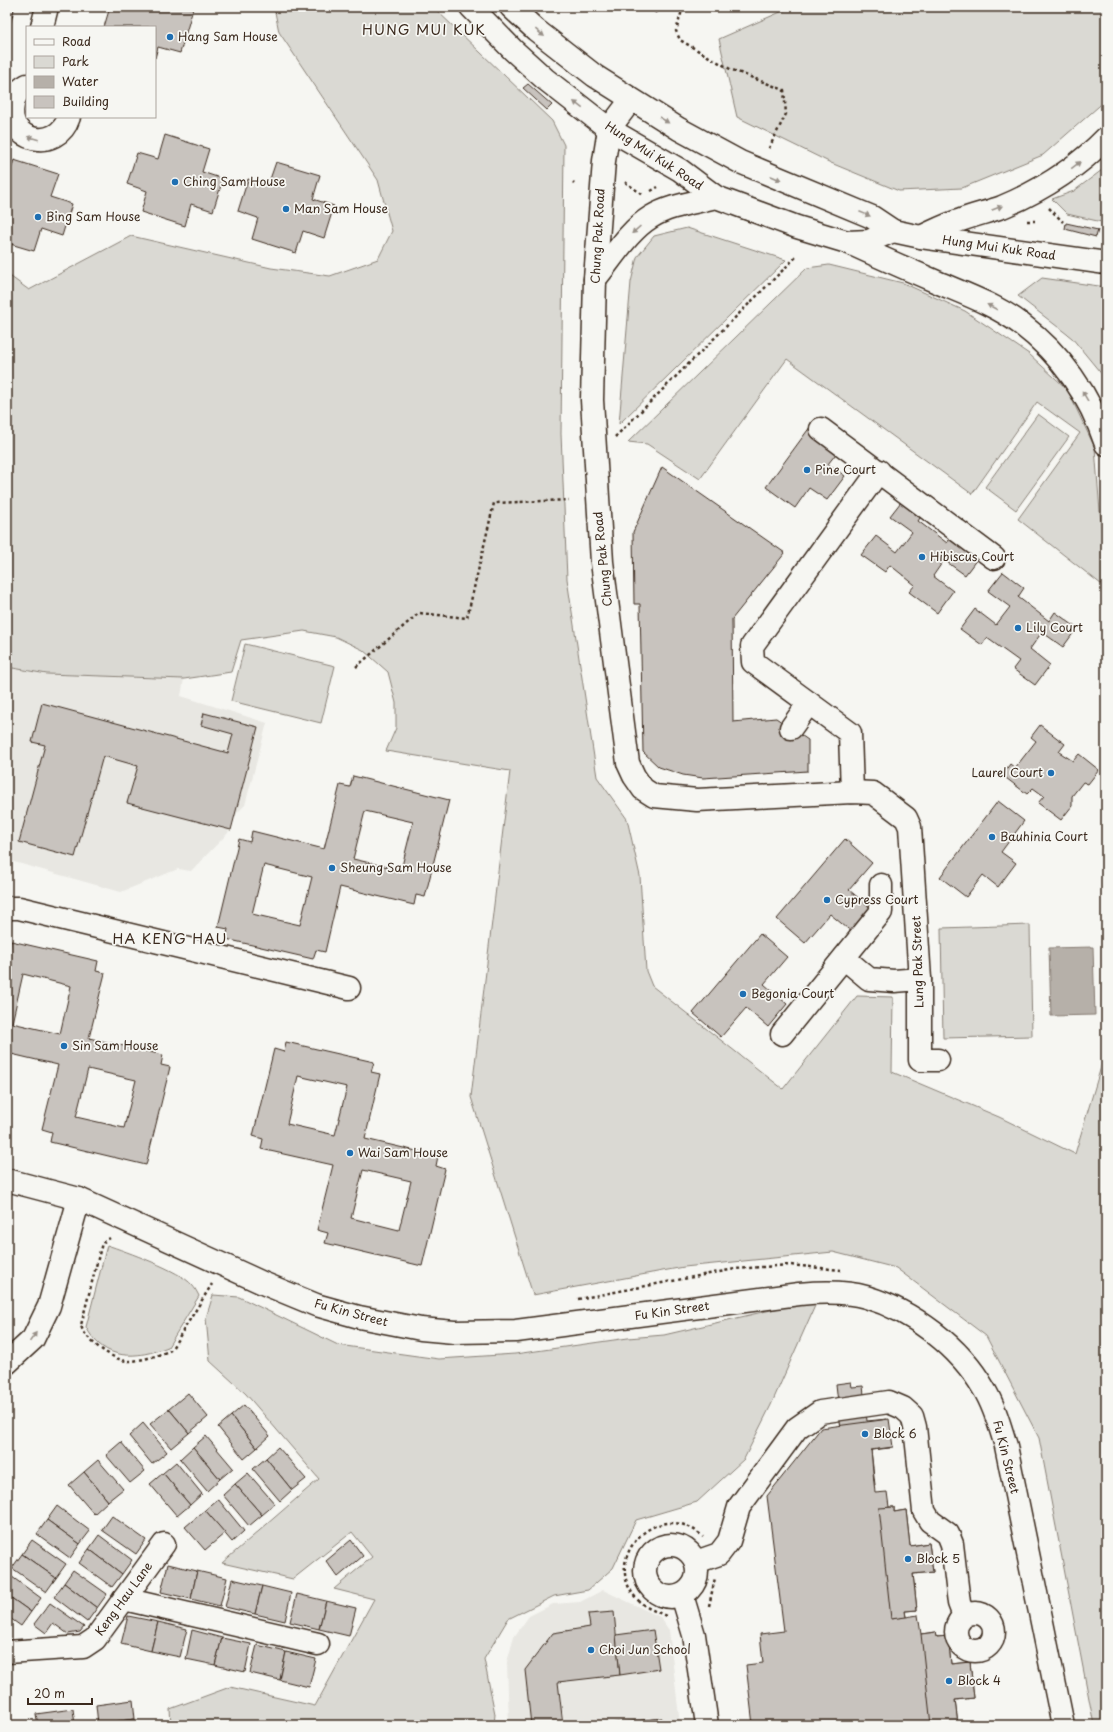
<svg xmlns="http://www.w3.org/2000/svg" width="1113" height="1732" viewBox="0 0 1113 1732" font-family="'Playpen Sans',sans-serif">
  <style>
    .built { fill: #e8e7e2 }
    .green { fill: #dad9d3; stroke: #8a8278 }
    .water { fill: #b6b0a9; stroke: #857a71 }
    .building { fill: #c8c3be; stroke: #3b2a1e; fill-rule: evenodd }
    .lines { fill: none; stroke-linecap: round; stroke-linejoin: round }
    .minor-casing { stroke: #3b2a1e; stroke-width: 25 }
    .major-casing { stroke: #3b2a1e; stroke-width: 25 }
    .highway-casing { stroke: #3b2a1e; stroke-width: 25 }
    .path { stroke: #3b2a1e; stroke-width: 2.5; stroke-dasharray: 3 3; stroke-linecap: butt }
    .minor { stroke: #f6f6f2; stroke-width: 22 }
    .major { stroke: #f6f6f2; stroke-width: 22 }
    .highway { stroke: #f6f6f2; stroke-width: 22 }
    .oneway { fill: #989088 }
    .poi-dot { fill: #1f6fb2; stroke: #f6f6f2; stroke-width: 1.5 }
    .labels { text-anchor: middle; stroke-width: 3.5; stroke-linejoin: round; paint-order: stroke }
    .poi-label { font-size: 12px; fill: #3b2a1e; stroke: #f6f6f2; text-anchor: start }
    .street-label { font-size: 12px; fill: #3b2a1e; stroke: #f6f6f2 }
    .quarter-label { font-size: 14px; letter-spacing: 1px; fill: #3b2a1e; stroke: #f6f6f2 }
  </style>
  <rect width="100%" height="100%" fill="#f6f6f2"/>
  <filter id="ink" filterUnits="userSpaceOnUse"><feTurbulence type="fractalNoise" baseFrequency=".025" numOctaves="2"/><feDisplacementMap in="SourceGraphic" scale="8" xChannelSelector="R" yChannelSelector="G"/><feConvolveMatrix kernelMatrix="1 2 1 2 8 2 1 2 1" color-interpolation-filters="sRGB"/></filter>
  <g filter="url(#ink)">
    <!-- built -->
    <g class="built">
      <path d="M7,667L47,674L184,679L181,696L267,723L245,805L233,817L228,833L191,871L178,869L121,892L7,860Z"/>
      <path d="M603,1590L660,1617L669,1630L680,1725H509L507,1662L514,1637L529,1616L553,1604L580,1602Z"/>
    </g>
    <!-- green -->
    <g class="green">
      <path d="M274,7H433L552,121L564,145L561,434L567,579L597,777L627,819L640,876L646,971L652,986L783,1089L857,996L893,997L892,1072L999,1117L1075,1154L1106,1050V1725H1094L1039,1438L986,1336L896,1268L833,1252L684,1267L533,1295L471,1097L510,771L386,751L396,728V703L388,672L363,650L336,637L304,631L241,640L231,672L184,679L47,674L7,667V274L29,290L131,236L271,268L330,276L378,259L392,231L378,180L279,32Z"/>
      <path d="M792,7H1106V100L1043,155L962,188L899,191L831,163L737,117L719,39Z"/>
      <path d="M1106,167V223L1067,214L1052,199L1074,191Z"/>
      <path d="M687,228L786,260L619,424L631,282L637,257L654,236Z"/>
      <path d="M829,265L903,283L965,311L1029,354L1067,389L1095,448L1106,588L1018,519L1080,433L1037,402L972,494L787,359L700,479L647,444L628,442L807,268Z"/>
      <path d="M1042,278L1106,287V382L1104,377L1072,338L1018,296Z"/>
      <path d="M1038,414L1069,437L1016,510L985,487Z"/>
      <path d="M245,644L335,666L321,723L231,701Z"/>
      <path d="M1030,925L1032,1036L943,1038L941,928Z"/>
      <path d="M107,1245C125,1251 181,1271 192,1285C195,1288 197,1292 199,1296L168,1347C137,1359 104,1362 86,1327Z"/>
      <path d="M213,1295L239,1297L338,1345L439,1359L515,1354L628,1338L664,1335L818,1299L771,1405L744,1459L697,1502L636,1520L613,1568L588,1590L554,1596L508,1619L484,1659L495,1714L494,1725H171L170,1709L230,1687L315,1706L374,1599L334,1589L372,1557L352,1532L293,1579L222,1563L319,1479L246,1394L210,1361L206,1318Z"/>
    </g>
    <!-- water -->
    <path class="water" d="M1093,947L1095,1015L1051,1016L1049,948Z"/>
    <!-- building -->
    <g class="building">
      <path d="M110,7H187L193,9L180,53L158,47L155,58V27H104Z"/>
      <path d="M652,7H667L655,13Z"/>
      <path d="M7,8L14,10L7,36Z"/>
      <path d="M528,84L552,105L547,110L523,88Z"/>
      <path d="M165,135L209,149L202,172L223,179L213,211L191,204L185,226L141,212L147,191L127,184L137,153L158,159Z"/>
      <path d="M14,160L58,174L50,197L72,204L62,236L41,229L34,251L7,243V182Z"/>
      <path d="M276,162L320,175L313,199L334,206L324,238L303,231L296,253L252,239L258,218L238,211L248,179L268,185Z"/>
      <path d="M1066,223L1098,230L1096,237L1065,229Z"/>
      <path d="M813,423L843,445L828,464L845,476L827,500L809,488L795,508L766,487Z"/>
      <path d="M662,467L785,553L732,619L733,722L776,718L808,740V771L703,778L683,775L659,767L643,752L640,604H634L633,532Z"/>
      <path d="M904,498L924,512L918,521L947,543L953,534L980,555L965,575L944,560L933,576L953,591L937,613L909,592L915,585L890,565L885,572L861,555L876,536L897,552L912,532L890,516Z"/>
      <path d="M1003,572L1024,588L1018,597L1049,621L1055,612L1077,628L1063,647L1042,632L1030,649L1050,665L1035,685L1013,669L1019,661L987,638L982,645L960,629L975,609L996,625L1010,607L988,591Z"/>
      <path d="M42,703L228,753L233,734L201,725L204,713L258,727L231,830L127,803L138,766L103,756L75,857L19,842L45,745L32,742Z"/>
      <path d="M1040,725L1065,744L1059,752L1073,761L1079,754L1099,770L1088,784L1083,782L1072,796V806L1061,820L1038,803L1044,796L1033,788L1027,794L1002,775L1010,764L1015,768L1036,741L1031,737Z"/>
      <path d="M353,776L449,800L425,897L416,895L414,905L340,887L325,952L316,950L313,959L226,939L228,929L218,927L239,839L250,842L252,831L324,849L340,785L350,787ZM365,811L413,822L401,870L353,859ZM264,865L312,877L300,925L252,914Z"/>
      <path d="M998,801L1024,821L1001,852L1016,863L998,887L983,875L966,897L940,877Z"/>
      <path d="M845,839L872,863L849,890L873,910L853,933L830,914L805,943L777,919Z"/>
      <path d="M760,934L787,957L764,984L787,1004L768,1027L746,1008L721,1037L693,1013Z"/>
      <path d="M11,941L98,961L96,971L105,973L89,1038L163,1055L161,1065L170,1067L146,1165L50,1142L52,1132L42,1129L58,1065L7,1053V950H9ZM23,974L71,986L60,1034L12,1023ZM88,1069L136,1080L124,1128L76,1117Z"/>
      <path d="M286,1042L374,1062L371,1072L380,1074L365,1139L438,1156L436,1166L445,1169L422,1266L325,1243L328,1233L317,1230L333,1165L261,1149L263,1139L253,1136L274,1049L284,1052ZM298,1076L347,1087L335,1135L287,1124ZM363,1170L411,1181L399,1230L351,1218Z"/>
      <path d="M851,1382L852,1387L863,1386L867,1421L887,1419L890,1448L871,1450L875,1485L863,1487V1492L848,1494L836,1384Z"/>
      <path d="M188,1393L208,1417L189,1433L169,1409Z"/>
      <path d="M244,1405L270,1436L257,1448L231,1416Z"/>
      <path d="M169,1409L189,1433L171,1448L150,1424Z"/>
      <path d="M231,1416L257,1448L244,1459L218,1427Z"/>
      <path d="M889,1419L893,1447L871,1450L875,1493L887,1492L889,1507H894V1512L906,1510L910,1546L929,1543L933,1572L913,1574L917,1610L905,1611L906,1617L918,1615L921,1634L936,1632L937,1637L948,1636L951,1664L970,1662L974,1698L955,1700L958,1725H753L746,1665L763,1663L760,1634L784,1631L767,1496L821,1428Z"/>
      <path d="M143,1423L167,1452L152,1464L129,1436Z"/>
      <path d="M206,1436L233,1468L220,1479L193,1447Z"/>
      <path d="M121,1442L145,1471L130,1483L106,1455Z"/>
      <path d="M193,1447L220,1479L207,1491L180,1459Z"/>
      <path d="M278,1447L306,1479L292,1490L266,1458Z"/>
      <path d="M266,1458L292,1490L280,1501L253,1469Z"/>
      <path d="M98,1460L123,1489L108,1501L84,1472Z"/>
      <path d="M176,1462L202,1494L190,1505L163,1473Z"/>
      <path d="M84,1472L108,1501L94,1514L69,1485Z"/>
      <path d="M163,1473L190,1505L177,1516L150,1484Z"/>
      <path d="M248,1473L275,1504L262,1515L235,1484Z"/>
      <path d="M235,1484L262,1515L249,1526L223,1495Z"/>
      <path d="M218,1499L244,1531L232,1542L205,1510Z"/>
      <path d="M57,1506L90,1531L80,1544L47,1520Z"/>
      <path d="M894,1507V1512L906,1510L910,1546L929,1543L933,1572L913,1574L917,1610L905,1611L906,1617L891,1619L879,1508Z"/>
      <path d="M205,1510L225,1533L205,1550L185,1527Z"/>
      <path d="M112,1516L146,1540L136,1554L102,1530Z"/>
      <path d="M47,1520L80,1544L70,1558L37,1534Z"/>
      <path d="M99,1535L132,1560L122,1574L89,1549Z"/>
      <path d="M32,1540L66,1564L56,1578L22,1554Z"/>
      <path d="M351,1540L363,1556L338,1577L326,1561Z"/>
      <path d="M89,1549L122,1574L112,1587L79,1563Z"/>
      <path d="M22,1554L56,1578L46,1592L12,1568Z"/>
      <path d="M168,1564L197,1571L191,1599L161,1592Z"/>
      <path d="M73,1570L107,1594L97,1608L64,1583Z"/>
      <path d="M197,1571L227,1578L220,1606L191,1599Z"/>
      <path d="M8,1574L41,1598L31,1612L7,1595Z"/>
      <path d="M232,1579L262,1586L255,1614L225,1607Z"/>
      <path d="M64,1583L97,1608L87,1622L54,1597Z"/>
      <path d="M262,1586L291,1593L285,1621L255,1614Z"/>
      <path d="M297,1594L326,1601L319,1629L290,1622Z"/>
      <path d="M7,1595L31,1612L21,1626L7,1616Z"/>
      <path d="M326,1601L356,1608L349,1636L319,1629Z"/>
      <path d="M50,1603L84,1627L80,1632L68,1634L53,1623L46,1633L34,1624Z"/>
      <path d="M614,1612L620,1675L558,1682L563,1725H531L525,1670L553,1633L590,1627L588,1614Z"/>
      <path d="M128,1616L158,1622L151,1651L121,1644Z"/>
      <path d="M158,1622L187,1629L180,1657L151,1651Z"/>
      <path d="M192,1630L222,1638L215,1665L186,1659Z"/>
      <path d="M653,1630L659,1669L620,1675L616,1635Z"/>
      <path d="M936,1632L937,1637L948,1636L951,1664L970,1662L974,1698L955,1700L958,1725H931L921,1634Z"/>
      <path d="M222,1638L251,1644L245,1672L215,1665Z"/>
      <path d="M257,1645L286,1652L280,1680L250,1673Z"/>
      <path d="M286,1652L316,1659L309,1687L280,1680Z"/>
      <path d="M133,1700L135,1719L98,1724L96,1705Z"/>
      <path d="M73,1709L75,1725H38L36,1714Z"/>
      <path d="M662,1718L663,1725H599Z"/>
      <path d="M135,1719L136,1725H99L98,1724Z"/>
    </g>
    <g class="lines">
      <!-- minor casing -->
      <g class="minor-casing">
        <g id="minor">
          <path d="M42,27L47,7"/>
          <path d="M27,85C20,89 14,96 13,105C5,141 57,154 69,117"/>
          <path d="M631,100L609,129L604,161L595,279L592,400L602,562L628,763L634,776L643,789L654,796L697,800L852,792L873,793L906,818L910,827L920,979V1060H938"/>
          <path d="M821,429L994,558"/>
          <path d="M791,728L809,703"/>
          <path d="M852,792L850,733L753,662L752,646L879,471"/>
          <path d="M7,908H19L349,988"/>
          <path d="M844,958L869,979L894,981L920,979"/>
          <path d="M782,1034L881,912V885"/>
          <path d="M7,1180L79,1199L265,1284L316,1305L359,1317L421,1329L454,1332L516,1331L799,1294C821,1292 845,1291 866,1297C913,1311 960,1347 984,1389C995,1407 1000,1427 1006,1446L1063,1725"/>
          <path d="M7,1363L33,1339L49,1306L79,1199"/>
          <circle cx="671" cy="1571" r="26"/>
          <path d="M696,1562L719,1554L729,1541L739,1507L797,1428L820,1412L889,1402L903,1408L912,1416L915,1427L924,1511L930,1521L948,1534L952,1544L959,1603L964,1616"/>
          <path d="M682,1595L694,1635L707,1725"/>
          <path d="M124,1599L318,1644"/>
          <circle cx="975" cy="1632" r="19"/>
          <path d="M7,1652L83,1647L95,1639L100,1632L164,1544"/>
        </g>
      </g>
      <!-- major casing -->
      <g class="major-casing">
        <g id="major">
          <path d="M471,7L513,50L545,79L609,129L680,170L716,197L797,227L847,242L869,241L893,231"/>
          <path d="M511,7L536,30L595,76L679,129L740,162L872,217L893,231L921,237L1106,263"/>
          <path d="M595,279C612,259 628,231 651,217C671,205 694,203 716,197"/>
        </g>
      </g>
      <!-- highway casing -->
      <g class="highway-casing">
        <g id="highway">
          <path d="M921,237C934,231 947,224 961,220C974,215 988,212 1002,207C1040,191 1077,168 1106,138"/>
          <path d="M847,242C877,256 907,269 937,282C965,294 996,305 1021,324C1062,355 1090,396 1106,444"/>
        </g>
      </g>
      <!-- path -->
      <g class="path">
        <path d="M683,7L676,31L680,40L730,69L784,90L786,114L768,150"/>
        <path d="M573,182L574,183"/>
        <path d="M625,182L643,195"/>
        <path d="M651,191L658,187"/>
        <path d="M1049,208L1063,222"/>
        <path d="M1027,221H1035"/>
        <path d="M615,437L796,257"/>
        <path d="M356,667L419,613L467,618L494,503L569,500"/>
        <path d="M110,1238L102,1243L81,1325C83,1339 115,1362 129,1361C140,1361 161,1355 171,1350L212,1284"/>
        <path d="M578,1299L735,1269L790,1265L841,1270"/>
        <path d="M709,1606L715,1578"/>
        <path d="M666,1616C656,1611 647,1609 639,1601C596,1559 660,1494 703,1537"/>
      </g>
      <!-- minor -->
      <use href="#minor" class="minor"/>
      <!-- major -->
      <use href="#major" class="major"/>
      <!-- highway -->
      <use href="#highway" class="highway"/>
    </g>
    <!-- one-way arrows -->
    <defs><path id="oneway-solid" d="M-6-.8H1V-3.2L6.5 0L1 3.2V.8H-6Z"/></defs>
    <g class="oneway">
      <use href="#oneway-solid" transform="translate(540 33) rotate(39)"/>
      <use href="#oneway-solid" transform="translate(578 105) rotate(-142)"/>
      <use href="#oneway-solid" transform="translate(664 120) rotate(32)"/>
      <use href="#oneway-solid" transform="translate(33 138) rotate(-164)"/>
      <use href="#oneway-solid" transform="translate(1076 165) rotate(-37)"/>
      <use href="#oneway-solid" transform="translate(776 178) rotate(23)"/>
      <use href="#oneway-solid" transform="translate(997 208) rotate(-21)"/>
      <use href="#oneway-solid" transform="translate(865 214) rotate(22)"/>
      <use href="#oneway-solid" transform="translate(636 230) rotate(138)"/>
      <use href="#oneway-solid" transform="translate(992 307) rotate(-152)"/>
      <use href="#oneway-solid" transform="translate(1085 396) rotate(-120)"/>
      <use href="#oneway-solid" transform="translate(33 1337) rotate(-55)"/>
    </g>
  </g>
  <!-- markers -->
  <g class="poi-dot">
    <circle cx="170" cy="37" r="4"/>
    <circle cx="175" cy="182" r="4"/>
    <circle cx="286" cy="209" r="4"/>
    <circle cx="38" cy="217" r="4"/>
    <circle cx="807" cy="470" r="4"/>
    <circle cx="922" cy="557" r="4"/>
    <circle cx="1018" cy="628" r="4"/>
    <circle cx="1051" cy="773" r="4"/>
    <circle cx="992" cy="837" r="4"/>
    <circle cx="332" cy="868" r="4"/>
    <circle cx="827" cy="900" r="4"/>
    <circle cx="743" cy="994" r="4"/>
    <circle cx="64" cy="1046" r="4"/>
    <circle cx="350" cy="1153" r="4"/>
    <circle cx="865" cy="1434" r="4"/>
    <circle cx="908" cy="1559" r="4"/>
    <circle cx="591" cy="1650" r="4"/>
    <circle cx="949" cy="1681" r="4"/>
  </g>
  <g class="labels">
    <!-- poi labels -->
    <g class="poi-label">
      <text x="178" y="41">Hang Sam House</text>
      <text x="183" y="186">Ching Sam House</text>
      <text x="294" y="213">Man Sam House</text>
      <text x="46" y="221">Bing Sam House</text>
      <text x="815" y="474">Pine Court</text>
      <text x="930" y="561">Hibiscus Court</text>
      <text x="1026" y="632">Lily Court</text>
      <text x="1043" y="777" text-anchor="end">Laurel Court</text>
      <text x="1000" y="841">Bauhinia Court</text>
      <text x="340" y="872">Sheung Sam House</text>
      <text x="835" y="904">Cypress Court</text>
      <text x="751" y="998">Begonia Court</text>
      <text x="72" y="1050">Sin Sam House</text>
      <text x="358" y="1157">Wai Sam House</text>
      <text x="873" y="1438">Block 6</text>
      <text x="916" y="1563">Block 5</text>
      <text x="599" y="1654">Choi Jun School</text>
      <text x="957" y="1685">Block 4</text>
    </g>
    <!-- street labels -->
    <g class="street-label">
      <text transform="translate(654 156) rotate(33)" y="4">Hung Mui Kuk Road</text>
      <text transform="translate(598 236) rotate(-87)" y="4">Chung Pak Road</text>
      <text transform="translate(999 248) rotate(8)" y="4">Hung Mui Kuk Road</text>
      <text transform="translate(603 559) rotate(-96)" y="4">Chung Pak Road</text>
      <text transform="translate(918 962) rotate(-92)" y="4">Lung Pak Street</text>
      <text transform="translate(672 1311) rotate(-8)" y="4">Fu Kin Street</text>
      <text transform="translate(351 1313) rotate(15)" y="4">Fu Kin Street</text>
      <text transform="translate(1006 1457) rotate(76)" y="4">Fu Kin Street</text>
      <text transform="translate(124 1599) rotate(-54)" y="4">Keng Hau Lane</text>
    </g>
    <!-- quarter labels -->
    <g class="quarter-label">
      <text x="424" y="35">HUNG MUI KUK</text>
      <text x="170" y="944">HA KENG HAU</text>
    </g>
  </g>
  <!-- margin -->
  <rect width="1113" height="1732" fill="none" stroke="#f6f6f2" stroke-width="24"/>
  <rect x="12" y="12" width="1089" height="1708" fill="none" stroke="#3b2a1e" stroke-width="1.5" filter="url(#ink)"/>
  <!-- legend -->
  <rect x="26" y="26" width="130" height="92" fill="#f6f6f2" stroke="#aba49d"/>
  <rect x="34" y="39" width="20" height="6" fill="#f6f6f2" stroke="#aba49d"/>
  <text x="62" y="46" font-size="12" fill="#3b2a1e">Road</text>
  <rect x="34" y="56" width="20" height="12" fill="#dad9d3" stroke="#aba49d"/>
  <text x="62" y="66" font-size="12" fill="#3b2a1e">Park</text>
  <rect x="34" y="76" width="20" height="12" fill="#b6b0a9" stroke="#aba49d"/>
  <text x="62" y="86" font-size="12" fill="#3b2a1e">Water</text>
  <rect x="34" y="96" width="20" height="12" fill="#c8c3be" stroke="#aba49d"/>
  <text x="62" y="106" font-size="12" fill="#3b2a1e">Building</text>
  <!-- scale -->
  <path d="M28 1698v6h64v-6" fill="none" stroke="#3b2a1e" stroke-width="2"/>
  <text x="34" y="1698" font-size="12" fill="#3b2a1e" stroke="#f6f6f2" stroke-width="3" paint-order="stroke">20 m</text>
</svg>
